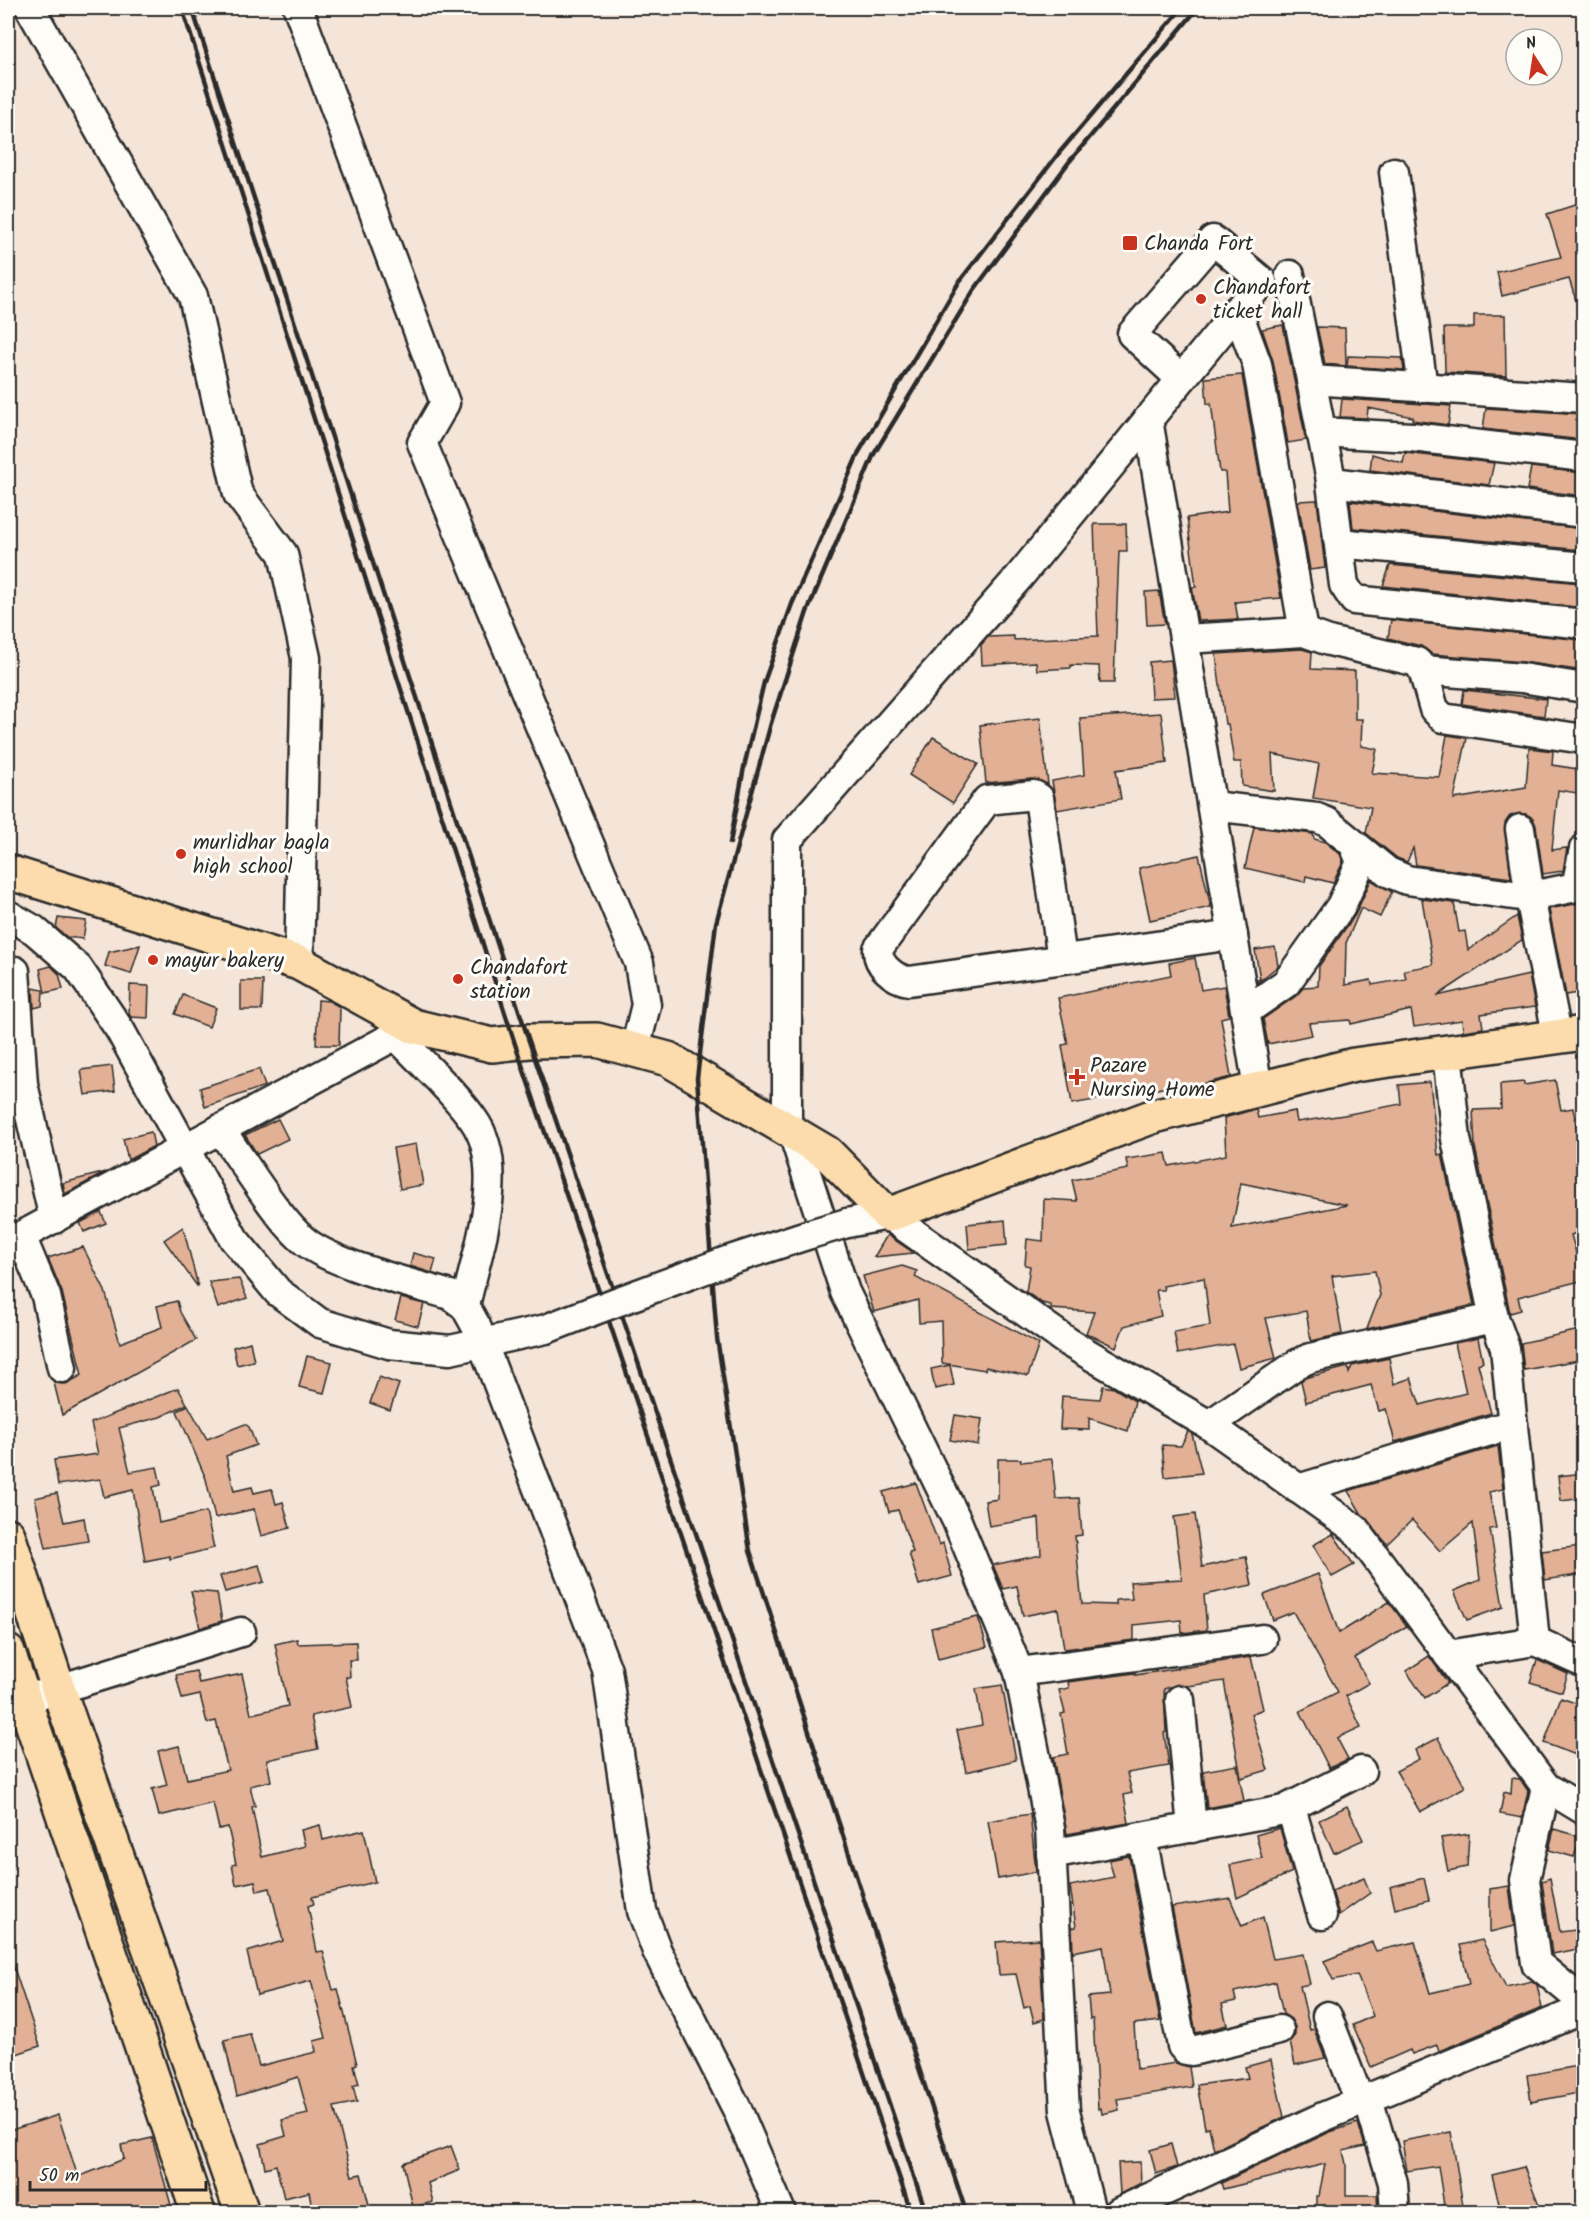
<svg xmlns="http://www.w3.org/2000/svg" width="1591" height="2220" viewBox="0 0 1591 2220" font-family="Kalam,sans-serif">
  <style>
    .building { fill: #e2b094; stroke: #2b2b2b; stroke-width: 1.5; fill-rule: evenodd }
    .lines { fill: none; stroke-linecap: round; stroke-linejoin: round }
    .minor-casing { stroke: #2b2b2b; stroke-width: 33 }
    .major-casing { stroke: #2b2b2b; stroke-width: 38 }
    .minor { stroke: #fdfcf7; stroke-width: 28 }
    .major { stroke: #fcdcac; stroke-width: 33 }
    .rail { stroke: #2b2b2b; stroke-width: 4.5 }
    .minor-bridge-casing { stroke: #2b2b2b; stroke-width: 33; stroke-linecap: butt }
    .minor-bridge { stroke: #fdfcf7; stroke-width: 28 }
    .poi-dot { fill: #c8321e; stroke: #fdfcf7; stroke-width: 2 }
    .labels { text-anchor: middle; stroke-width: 6; stroke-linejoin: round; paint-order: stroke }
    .poi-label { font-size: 21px; fill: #2b2b2b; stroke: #fdfcf7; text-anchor: start }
  </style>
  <rect width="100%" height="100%" fill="#f5e5d9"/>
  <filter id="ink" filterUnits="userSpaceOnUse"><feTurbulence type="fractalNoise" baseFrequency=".0167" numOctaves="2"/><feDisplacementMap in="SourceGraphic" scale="12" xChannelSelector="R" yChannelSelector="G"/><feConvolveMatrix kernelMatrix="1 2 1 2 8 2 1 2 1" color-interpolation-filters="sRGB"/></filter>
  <g filter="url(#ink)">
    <!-- building -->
    <g class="building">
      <path d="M1578,204L1584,221V313H1580L1569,279L1502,296L1497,272L1561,257L1547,214Z"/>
      <path d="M1474,315H1505L1506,376L1445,372L1444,328H1474Z"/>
      <path d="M1283,325L1306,440L1288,443L1273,361L1262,329Z"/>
      <path d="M1317,327L1345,328L1346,366L1325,364Z"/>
      <path d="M1348,356L1402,358L1404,370L1347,366Z"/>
      <path d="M1242,375L1281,598L1235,602L1238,619L1198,621L1192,587H1196L1187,518L1228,512L1225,472H1220L1211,403L1207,404L1205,378Z"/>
      <path d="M1342,399L1425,404L1451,406L1448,425L1412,420L1413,417L1368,408L1367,418L1340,417Z"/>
      <path d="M1486,408L1584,414V440L1483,429Z"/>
      <path d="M1405,453L1494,463L1489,485L1370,470L1372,454L1403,463Z"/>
      <path d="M1531,467L1584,473V496L1527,489Z"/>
      <path d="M1317,500L1325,568L1310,570L1298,501Z"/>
      <path d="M1350,501L1584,529L1582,550L1353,528Z"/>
      <path d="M1094,524H1126L1127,551H1119L1114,683H1100L1099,666L1071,665V668L1037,670L1036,662L982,665L981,645L988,637L1014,636V640L1098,636Z"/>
      <path d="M1390,565L1581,583L1576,607L1383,586Z"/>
      <path d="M1159,591L1165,624L1147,625L1145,592Z"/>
      <path d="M1391,620L1582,640H1583L1577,670L1523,662L1432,654L1421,646L1388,638Z"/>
      <path d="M1302,649L1312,652L1311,669L1355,671V719H1362L1361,746L1377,749L1372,773L1439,777L1447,735L1467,738L1454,799L1526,787L1529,748L1553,751L1552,765L1584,770V794L1558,790L1552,850L1567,848L1563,871L1543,874L1536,826L1533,818L1526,814L1510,816L1505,823L1511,878L1416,865L1413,848L1407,862L1397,858L1366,833L1371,807L1313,798L1319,764L1272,754L1274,791L1242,786L1241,762H1234L1228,724H1225L1216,654Z"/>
      <path d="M1171,660L1175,697L1151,698L1149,662Z"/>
      <path d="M1464,690L1546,699L1544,716L1462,704Z"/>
      <path d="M1161,713L1167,763L1116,770L1121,799L1057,810L1052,781L1084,775L1080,718Z"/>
      <path d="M1040,718L1048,784L1032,779L986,783L980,725Z"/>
      <path d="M933,737L978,764L953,803L909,775Z"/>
      <path d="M1254,827L1313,834L1314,839L1325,842L1340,854L1343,862L1333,883L1306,876L1305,882L1245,868Z"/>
      <path d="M1199,855L1211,907L1150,920L1139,868Z"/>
      <path d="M1371,880L1392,892L1380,917L1361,908L1346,943L1345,985L1371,980L1372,985L1406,979L1404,970L1433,965L1422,899L1454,903L1459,932L1465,931L1468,950L1517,916L1522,940L1437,996L1529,975L1535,1007L1481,1014L1483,1028L1463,1031L1462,1020L1414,1027L1411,1010L1351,1024L1350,1020L1309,1023L1312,1035L1268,1044L1263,1019L1296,996L1304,987L1318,986L1319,966L1355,915Z"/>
      <path d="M1580,903L1584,921V992L1566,995L1549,909Z"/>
      <path d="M58,918L86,921L83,939L67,937L56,928Z"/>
      <path d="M140,945L131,974L105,966L109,952Z"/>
      <path d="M1275,947L1278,966L1257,983V980L1260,979L1255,950Z"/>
      <path d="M1195,958L1201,990L1224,986L1229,1016L1221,1018L1231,1077L1191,1087V1083L1072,1104L1062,1045L1068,1044L1058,998L1171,975L1169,963Z"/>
      <path d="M51,966L59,974L63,989L45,993L40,969Z"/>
      <path d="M241,981H263L262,1010H241Z"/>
      <path d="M130,985L149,986L148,1018L131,1017L129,1014Z"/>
      <path d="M33,988L43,990L42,1006L34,1008Z"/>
      <path d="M183,995L216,1008L209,1027L175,1014Z"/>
      <path d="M318,1000L329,1001L340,1007L339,1045H316Z"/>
      <path d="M112,1066L115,1091L85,1095L81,1070Z"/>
      <path d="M259,1069L265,1086L205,1107L200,1088Z"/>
      <path d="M1555,1080L1561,1110L1573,1108L1578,1135L1584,1134V1230L1571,1235L1584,1280L1518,1297L1521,1310L1510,1313L1475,1147L1473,1110L1501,1109L1500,1084L1524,1082V1085Z"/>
      <path d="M1430,1082L1438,1155L1442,1154L1474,1305L1367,1329L1380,1295L1375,1271L1332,1276L1342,1334L1311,1341L1306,1311L1266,1318L1276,1358L1239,1368L1233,1344L1178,1354L1174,1332L1210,1326L1204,1278L1163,1286L1164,1290H1156L1161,1316L1124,1326L1116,1347L1086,1333L1094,1312L1051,1309V1305L1042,1303L1026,1292L1030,1266L1025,1265L1027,1239L1043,1241L1044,1199L1077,1201L1072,1180L1128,1169L1126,1159L1166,1153L1169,1166L1226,1155L1224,1118L1256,1109L1258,1118L1295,1111L1297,1122L1344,1115L1401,1104L1399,1085ZM1241,1183L1347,1205L1232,1228Z"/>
      <path d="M8,1097L16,1127L8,1129Z"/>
      <path d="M278,1119L288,1139L257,1154L245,1135Z"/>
      <path d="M151,1132L154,1146L128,1160L123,1139Z"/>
      <path d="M416,1144L423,1185L400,1189L393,1148Z"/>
      <path d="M106,1172L65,1194L63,1183Z"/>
      <path d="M101,1212L106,1223L84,1232L80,1223Z"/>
      <path d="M1005,1220L1007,1245L969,1249L967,1224Z"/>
      <path d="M183,1227L198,1286H197L164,1240Z"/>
      <path d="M887,1235L914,1253L874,1257Z"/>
      <path d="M83,1247L105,1291L120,1343L162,1327L157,1306L177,1301L180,1312L196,1340L62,1415L54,1383L66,1384L82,1375L62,1292L48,1258Z"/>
      <path d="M413,1253L436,1259L432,1273L410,1266Z"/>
      <path d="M902,1266L917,1271L915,1277L1039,1344L1028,1376L986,1367L985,1370L942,1363L941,1321L919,1323L918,1300L874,1312L863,1276Z"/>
      <path d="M239,1279L247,1298L218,1308L209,1282Z"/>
      <path d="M401,1298L424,1304L418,1326L395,1320Z"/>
      <path d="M1584,1329V1359L1524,1370L1521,1343Z"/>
      <path d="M1478,1338L1483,1362L1478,1364L1491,1413L1395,1442L1386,1409L1379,1411L1371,1385L1306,1402L1301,1381L1305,1378L1348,1367L1349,1373L1352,1366L1389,1358L1394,1384L1411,1378L1420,1405L1466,1393L1455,1343Z"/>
      <path d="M250,1342L254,1361L237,1365L233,1347Z"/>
      <path d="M307,1356L332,1362L324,1393L299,1387Z"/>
      <path d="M950,1365L954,1385L935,1389L931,1369Z"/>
      <path d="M379,1377L399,1384L390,1410L370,1403Z"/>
      <path d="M1103,1386L1114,1388L1135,1401L1128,1431L1089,1418V1430L1060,1429L1062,1396L1100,1399Z"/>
      <path d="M178,1388L187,1404L160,1417L119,1428L130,1472L157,1467L161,1485L153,1487L159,1523L206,1512L214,1548L170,1559V1556L145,1561L133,1490L104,1497L100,1479L58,1485L54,1460L98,1454L91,1423Z"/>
      <path d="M188,1405L207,1439L245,1424L249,1427L256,1445L226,1456L234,1491L252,1487L254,1493L272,1489L276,1504L283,1502L290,1528L261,1536L254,1509L215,1518L206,1479L177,1411Z"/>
      <path d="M955,1415L982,1419L978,1445L950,1440Z"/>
      <path d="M1188,1431L1192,1434L1202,1473L1165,1477L1162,1445L1181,1446Z"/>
      <path d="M1498,1446L1503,1489L1489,1492L1496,1528L1490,1529L1503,1607L1467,1620L1454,1591L1480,1580L1473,1523L1440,1551L1412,1520L1387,1544L1361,1513L1348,1491Z"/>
      <path d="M998,1459H1021V1462L1052,1459L1056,1499L1079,1498L1082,1535L1075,1536L1082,1604L1116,1605V1600L1132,1599L1130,1582L1182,1579L1174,1517L1195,1514L1202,1567L1246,1557L1252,1585L1204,1595L1207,1630L1182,1633L1181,1620L1134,1625V1640L1064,1649L1058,1609L1023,1616L1017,1586L1003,1589L993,1565L1041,1555L1039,1518L989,1526L985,1501L998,1499Z"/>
      <path d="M1584,1473V1498L1561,1501L1558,1476Z"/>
      <path d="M916,1483L939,1545L943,1543L952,1576L919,1585L909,1553L913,1552L898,1510L889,1512L883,1492Z"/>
      <path d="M57,1493L64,1522L84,1518L88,1541L46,1548L35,1498Z"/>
      <path d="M1333,1534L1354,1565L1332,1577L1313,1545Z"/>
      <path d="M1581,1546L1584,1574L1545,1580L1542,1551Z"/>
      <path d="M259,1565L264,1582L225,1592L220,1576Z"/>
      <path d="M1318,1574L1339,1633L1389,1602L1407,1626L1355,1658L1369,1683L1346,1696L1361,1727L1337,1738L1348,1759L1329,1768L1300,1711L1338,1692L1293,1612L1273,1620L1264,1595Z"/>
      <path d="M191,1591L217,1593L222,1621L200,1628Z"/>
      <path d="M978,1617L987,1647L938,1659L931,1628Z"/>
      <path d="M297,1639L298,1644L356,1642L357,1660H349L350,1677H346L352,1707L311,1716L318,1749L267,1760L271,1781L250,1786L255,1806L252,1807L262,1857L305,1846L301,1830L320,1825L323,1840L364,1830L375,1882L312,1897L314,1904L308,1906L317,1952L323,1951L333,1990L338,1989L357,2064L354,2065L359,2084L353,2086L357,2102L334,2107L352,2176L361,2174L371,2212H313L309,2192L284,2198L276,2165L265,2168L260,2144L286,2136L282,2120L308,2114L298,2077L237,2096L224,2040L250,2034L259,2066L316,2052L314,2041L326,2038L311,1981L257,1995L247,1952L283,1941L270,1888L257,1891L255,1881L236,1885L232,1865L236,1864L228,1827L219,1829L213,1803L159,1816L152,1789L167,1785L158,1751L179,1746L187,1779L228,1770L216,1721L207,1723L200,1695L182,1699L176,1675L196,1671L199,1683L242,1674L251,1714L288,1706L275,1644Z"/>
      <path d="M1429,1656L1448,1683L1425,1698L1406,1671Z"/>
      <path d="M1251,1657L1263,1709L1251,1714L1268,1770L1241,1778L1224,1681L1188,1686L1178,1684L1164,1689L1166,1732L1164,1733L1169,1766L1127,1773L1132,1793L1124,1795L1129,1823L1067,1834L1053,1757L1068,1754L1061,1714L1065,1713L1059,1690L1069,1688L1068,1682L1135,1673V1675Z"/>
      <path d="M1537,1660L1568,1674L1562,1692L1530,1682Z"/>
      <path d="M1002,1685L1016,1760L966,1772L957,1730L982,1725L976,1689Z"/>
      <path d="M1561,1698L1584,1706V1758L1544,1743Z"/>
      <path d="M1438,1738L1465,1787L1420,1812L1396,1771L1419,1759L1415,1750Z"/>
      <path d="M1237,1765L1244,1801L1207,1808L1203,1771Z"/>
      <path d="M1512,1778L1520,1779L1528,1791L1522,1818L1500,1814L1504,1792L1511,1794Z"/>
      <path d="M1347,1806L1363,1840L1334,1853L1319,1820Z"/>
      <path d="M1030,1814L1036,1872L998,1879L988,1821Z"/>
      <path d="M1280,1828L1292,1872L1237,1898L1230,1865L1262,1858L1256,1835Z"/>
      <path d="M1554,1829L1581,1837L1574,1857L1549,1850Z"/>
      <path d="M1469,1834L1467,1867L1448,1871L1441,1838Z"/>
      <path d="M1129,1856L1160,2021L1134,2024L1137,2069L1176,2063L1189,2067L1192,2087L1117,2099L1119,2110L1102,2114L1101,2108L1098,2109L1093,2019H1090L1088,1997L1110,1995L1103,1946L1073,1952L1072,1928L1076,1927L1070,1886L1114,1877L1109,1860Z"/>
      <path d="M1364,1878L1370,1893L1339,1915L1332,1891Z"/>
      <path d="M1424,1878L1429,1900L1395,1909L1390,1887Z"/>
      <path d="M1550,1878L1560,1932L1584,1929V1948L1552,1954L1542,1881Z"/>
      <path d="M1509,1886L1514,1926L1490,1932V1889Z"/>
      <path d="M1230,1898L1242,1926L1263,1917L1273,1959L1303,1954L1310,1984L1300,1986L1310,2030L1314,2029L1325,2058L1295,2065L1290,2042L1295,2035V2027L1291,2019L1283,2014L1276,1982L1234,1992L1236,2001L1222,2004L1227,2025L1196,2033L1172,1907Z"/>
      <path d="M1039,1939L1044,2019L1034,2022L1030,2006L1024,2008L1016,1974L999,1975L996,1942Z"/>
      <path d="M1482,1940L1506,1987L1532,1981L1537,1985L1542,2008L1439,2051L1437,2045L1412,2054L1410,2050L1371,2067L1353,2025L1373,2016L1357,1975L1333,1980L1324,1961L1372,1942L1376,1951L1415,1942L1430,1993L1469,1984L1460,1945Z"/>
      <path d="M11,1959L40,2046L8,2057V1960Z"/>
      <path d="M1271,2060L1284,2117L1214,2150L1209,2127L1205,2128L1197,2085L1248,2078L1245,2067Z"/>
      <path d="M1584,2065V2092L1531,2102L1527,2075Z"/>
      <path d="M58,2115L78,2177L124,2159L121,2145L152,2138L173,2212H94L92,2207L74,2212H8V2131Z"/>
      <path d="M1358,2123L1365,2146L1343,2151L1346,2164V2195H1377L1378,2212H1316V2196H1319L1325,2164L1223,2189L1221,2183L1330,2132Z"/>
      <path d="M1451,2132L1464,2212H1445L1438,2166L1407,2171L1402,2141Z"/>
      <path d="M1171,2144L1177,2167L1156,2174L1150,2150Z"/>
      <path d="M451,2146L460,2170L428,2183L433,2202L413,2207L403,2163Z"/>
      <path d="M1140,2162L1141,2183L1120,2194L1118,2163Z"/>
      <path d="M1524,2167L1542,2212H1501L1492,2175Z"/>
    </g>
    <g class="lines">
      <!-- minor casing -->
      <g class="minor-casing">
        <g id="minor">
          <path d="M30,8L193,296L238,494L283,554L306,658L299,963"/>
          <path d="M298,8L445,403L422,443L639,963L646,1005L635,1049"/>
          <path d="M1394,172L1423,388"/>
          <path d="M1290,275L1330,475L1344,585L1354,600L1584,624"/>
          <path d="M1237,310L1257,364L1304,632"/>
          <path d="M1311,380L1584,398"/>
          <path d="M1148,419L1258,1089"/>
          <path d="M1320,432L1412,437L1584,457"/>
          <path d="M1332,482L1584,513"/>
          <path d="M1339,543L1584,567"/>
          <path d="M1184,639L1304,632L1329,641L1417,662L1423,670L1522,678L1584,688"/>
          <path d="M1423,670L1434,709L1443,718L1584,739"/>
          <path d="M1212,806L1317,818L1327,822L1388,872L1407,880L1527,897L1576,887L1584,849"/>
          <path d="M1520,829L1530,897L1557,1034"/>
          <path d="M8,915L34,930L78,968L120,1030L234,1239L278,1292L320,1323L389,1344L450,1350L546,1329L590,1312"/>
          <path d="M1062,959L1039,798L1034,795L987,800L878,949C877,965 894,979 909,981L1233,935"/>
          <path d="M15,971L23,1084L54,1219"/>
          <path d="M1246,1011L1286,983L1341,906L1361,862L1354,845"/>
          <path d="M395,1034C420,1062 451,1088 473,1119C509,1168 477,1251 465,1306"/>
          <path d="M1447,1052L1456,1139L1494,1318L1505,1348L1535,1641"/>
          <path d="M220,1129C242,1159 279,1222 307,1243C338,1266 411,1283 450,1295L465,1306L476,1326L607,1670L642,1911L657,1951L737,2109L781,2212"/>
          <path d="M787,1129V840L1019,577L1262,281L1213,240L1132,334L1181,379"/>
          <path d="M793,1133L845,1292L957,1521L1019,1672L1050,1828L1065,2111L1091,2212"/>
          <path d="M847,1223L888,1215L1068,1342L1209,1425L1355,1529L1546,1787L1584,1810"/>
          <path d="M21,1236L46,1296L62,1368"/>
          <path d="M8,1243L413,1026"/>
          <path d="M727,1261L810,1234"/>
          <path d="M619,1301L697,1272"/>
          <path d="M1209,1425L1297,1364L1310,1358L1494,1318"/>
          <path d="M1298,1489L1513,1424"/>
          <path d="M1448,1655L1535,1641L1584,1663"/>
          <path d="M1019,1672L1262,1639"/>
          <path d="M1180,1700L1192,1828"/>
          <path d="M8,1705L241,1632"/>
          <path d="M1546,1787L1525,1880L1536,1963L1584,2003"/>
          <path d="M1291,1808L1322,1915"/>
          <path d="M1142,1837L1182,2046L1186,2050L1192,2051L1279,2030"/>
          <path d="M1051,1854L1284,1810L1361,1771"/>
          <path d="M1327,2016L1360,2102"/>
          <path d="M1368,2099L1393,2183L1395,2212"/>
          <path d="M1119,2212L1323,2117L1584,2009"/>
        </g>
      </g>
      <!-- major casing -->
      <g class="major-casing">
        <g id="major">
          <path d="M8,872L299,963L413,1026L492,1045L529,1041L597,1040L668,1059L827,1153L888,1215L1154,1116L1354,1065L1584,1033"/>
          <path d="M8,1535L58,1688L242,2212"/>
          <path d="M8,1652L198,2212"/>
        </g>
      </g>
      <!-- minor -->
      <use href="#minor" class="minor"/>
      <!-- major -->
      <use href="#major" class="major"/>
      <!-- rail -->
      <g class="rail">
        <path d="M182,8L515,1044L911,2212"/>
        <path d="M192,8L529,1041L926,2212"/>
        <path d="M730,843L744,767L764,682L792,604L859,452L959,282L1059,153L1182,8"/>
        <path d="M966,2212L750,1551L717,1338L697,1078L716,923L771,723L807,612L874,454L974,290L1069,162L1198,8"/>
      </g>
      <!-- minor-bridge casing -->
      <g class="minor-bridge-casing">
        <g id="minor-bridge">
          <path d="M810,1234L847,1223"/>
          <path d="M697,1272L727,1261"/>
          <path d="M590,1312L619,1301"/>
        </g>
      </g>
      <!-- minor-bridge -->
      <use href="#minor-bridge" class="minor-bridge"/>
    </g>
  </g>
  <!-- markers -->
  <g class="poi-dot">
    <rect x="1122" y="235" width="16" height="16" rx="3"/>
    <circle cx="1201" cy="299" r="6"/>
    <circle cx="181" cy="854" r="6"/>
    <circle cx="153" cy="960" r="6"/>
    <circle cx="458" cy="979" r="6"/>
    <path d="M1074 1068h6v6h6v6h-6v6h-6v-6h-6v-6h6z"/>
  </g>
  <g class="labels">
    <!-- poi labels -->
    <g class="poi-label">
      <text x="1144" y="250">Chanda Fort</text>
      <text x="1213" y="294">Chandafort<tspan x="1213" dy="24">ticket hall</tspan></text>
      <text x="193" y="849">murlidhar bagla<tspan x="193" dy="24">high school</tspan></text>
      <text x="165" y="967">mayur bakery</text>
      <text x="470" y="974">Chandafort<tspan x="470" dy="24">station</tspan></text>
      <text x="1090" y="1072">Pazare<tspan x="1090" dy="24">Nursing Home</tspan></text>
    </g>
  </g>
  <!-- margin -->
  <rect width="1591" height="2220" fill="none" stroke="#fdfcf7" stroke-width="30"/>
  <rect x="15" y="15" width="1561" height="2190" fill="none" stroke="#2b2b2b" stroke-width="2" filter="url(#ink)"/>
  <!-- north arrow -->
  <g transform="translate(1534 57) rotate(348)"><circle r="28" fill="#fdfcf7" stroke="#a9a8a5" stroke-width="1.5"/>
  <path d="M0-4.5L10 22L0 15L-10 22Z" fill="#c8321e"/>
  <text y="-9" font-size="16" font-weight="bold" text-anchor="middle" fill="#2b2b2b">N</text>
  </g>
  <!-- scale -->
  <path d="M30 2181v9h176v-9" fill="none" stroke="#2b2b2b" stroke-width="3"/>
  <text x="39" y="2181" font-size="18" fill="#2b2b2b" stroke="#fdfcf7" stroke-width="4.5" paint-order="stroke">50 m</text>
</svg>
